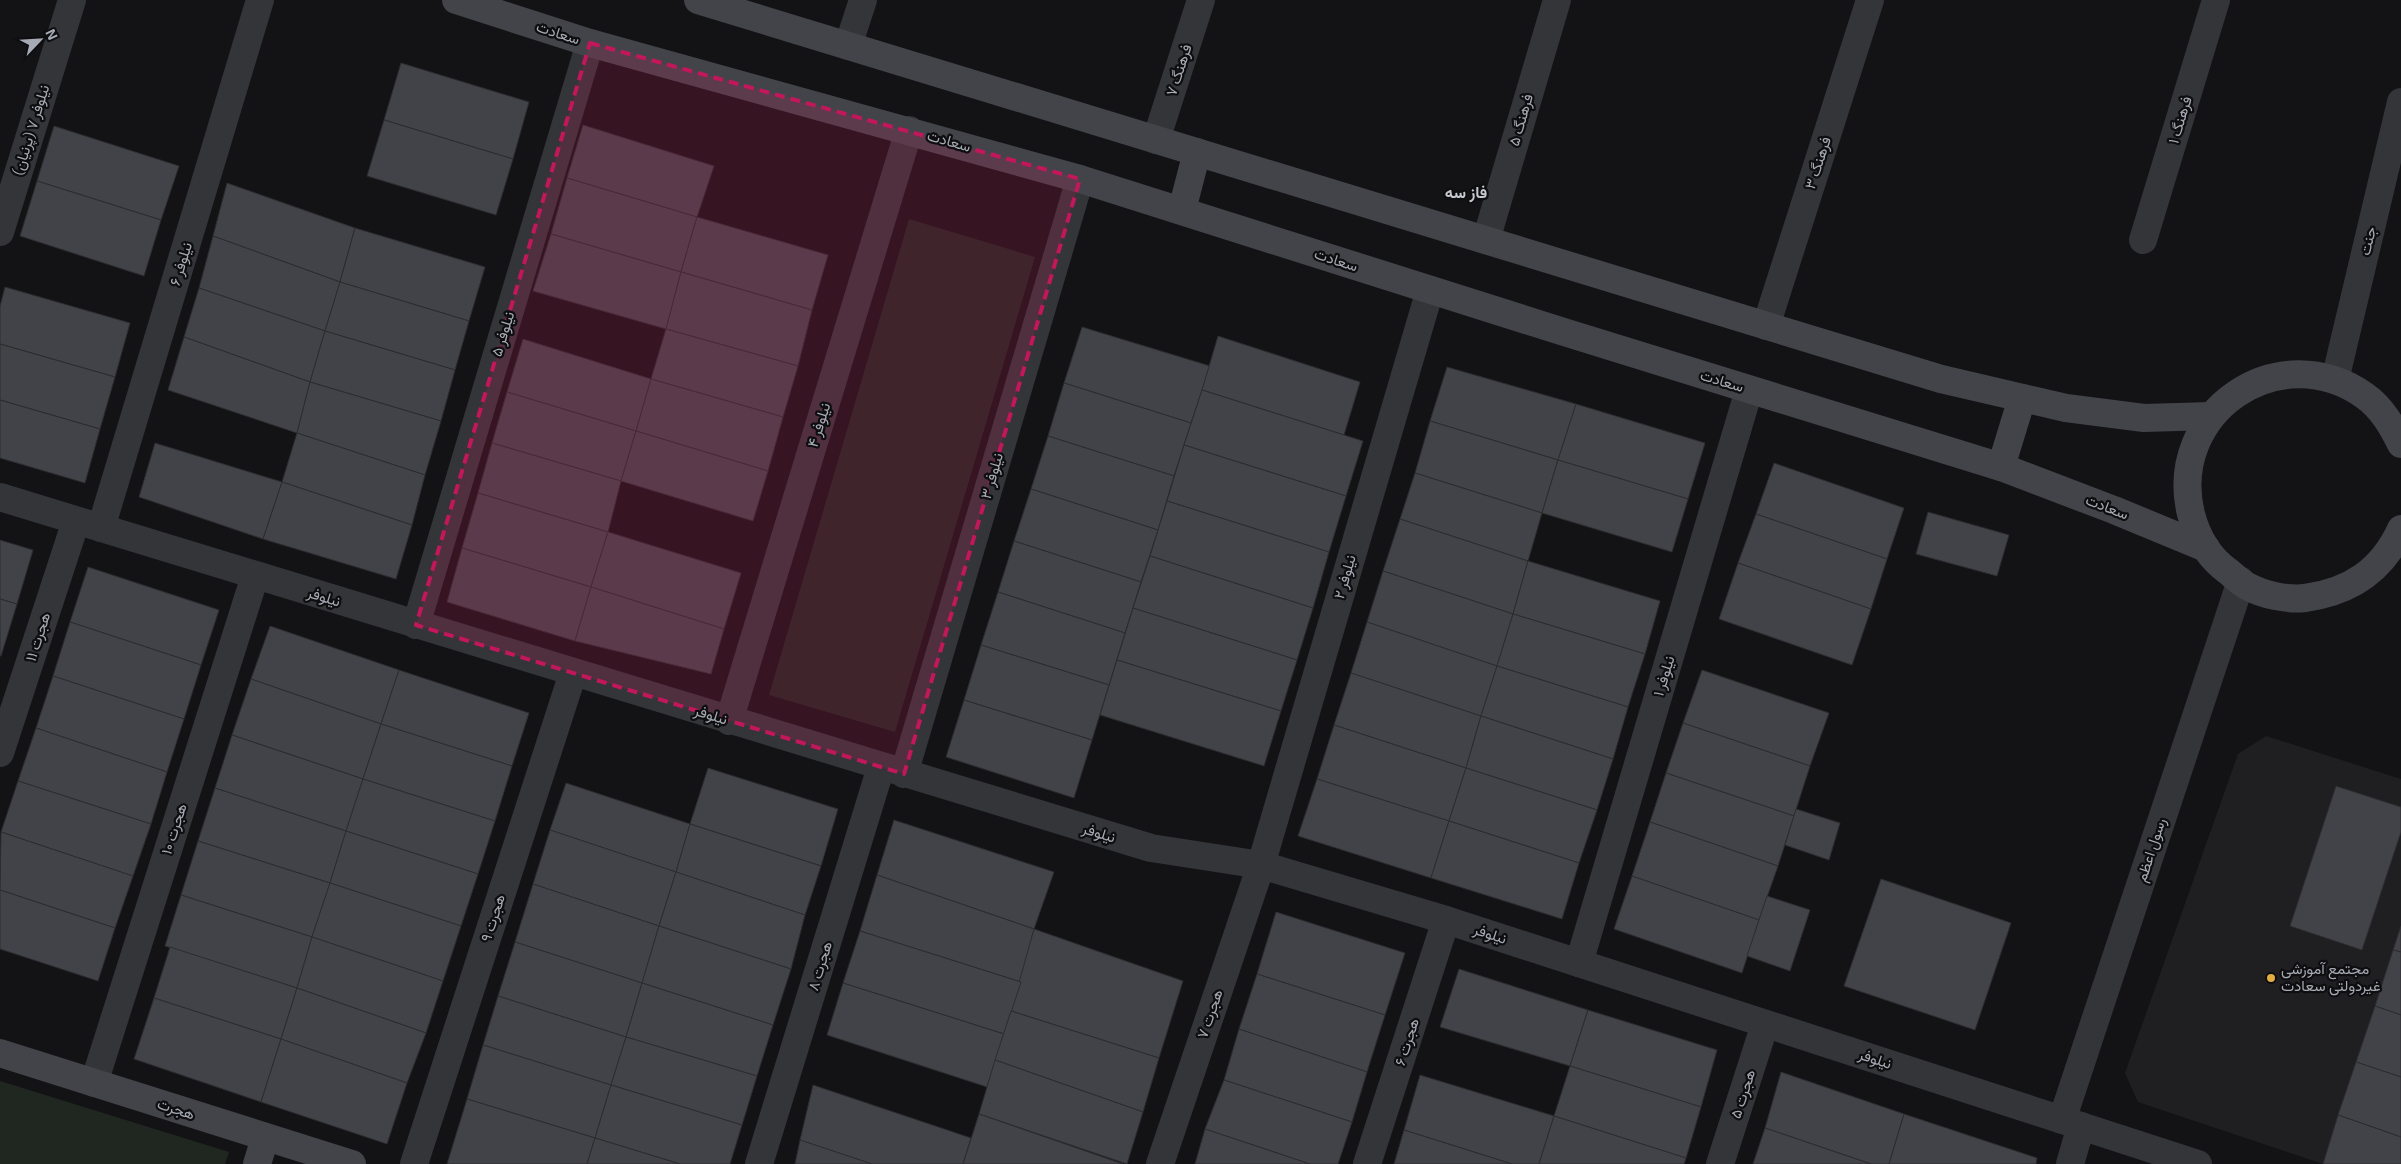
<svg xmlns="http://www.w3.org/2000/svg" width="2401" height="1164" viewBox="0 0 2401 1164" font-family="'Exo 2',Vazirmatn,sans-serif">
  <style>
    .built { fill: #1f1f22 }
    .green { fill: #202721 }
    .building { fill: #424348; stroke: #2d2d30 }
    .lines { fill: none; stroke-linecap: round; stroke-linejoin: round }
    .street { stroke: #343539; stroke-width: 28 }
    .secondary { stroke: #434449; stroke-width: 28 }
    .marked { fill: #c2185b; fill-opacity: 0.2; stroke: #c2185b; stroke-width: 4; stroke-dasharray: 10 6; stroke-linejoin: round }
    .poi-dot { fill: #e2ae3e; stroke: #0e0e10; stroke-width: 2 }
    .labels { text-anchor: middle; stroke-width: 4.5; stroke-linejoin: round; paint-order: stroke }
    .street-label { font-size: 15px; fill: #a6aab4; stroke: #0e0e10 }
    .poi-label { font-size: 15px; fill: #a6aab4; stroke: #0e0e10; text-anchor: start }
    .neighbourhood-label { font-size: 16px; font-weight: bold; fill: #c6c9d0; stroke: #0e0e10 }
  </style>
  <rect width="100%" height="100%" fill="#131315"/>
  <!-- built -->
  <path class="built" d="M2266,736L2401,779V926L2323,1164L2138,1102L2125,1073L2238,754Z"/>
  <!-- green -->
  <g class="green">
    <path d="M909,219L1035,257L895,732L769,695Z"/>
    <path d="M0,1081L229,1152L225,1164H0Z"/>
  </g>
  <!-- building -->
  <g class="building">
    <path d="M401,63L529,102L513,159L384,120Z"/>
    <path d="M384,120L513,159L496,215L367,176Z"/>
    <path d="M583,125L714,166L697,217L567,178Z"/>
    <path d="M54,126L179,166L161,220L37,181Z"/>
    <path d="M567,178L697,217L681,272L551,234Z"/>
    <path d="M37,181L161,220L144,276L20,236Z"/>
    <path d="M227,183L355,228L340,282L213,236Z"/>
    <path d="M697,217L828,255L812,310L681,272Z"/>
    <path d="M355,228L485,267L469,321L340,282Z"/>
    <path d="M551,234L681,272L666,329L533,291Z"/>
    <path d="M213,236L340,282L325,331L199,288Z"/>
    <path d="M681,272L812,310L798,366L666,329Z"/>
    <path d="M340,282L469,321L455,370L325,331Z"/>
    <path d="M5,287L130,323L115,377L0,344V306Z"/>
    <path d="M199,288L325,331L310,382L184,337Z"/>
    <path d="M1082,327L1210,366L1191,423L1064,383Z"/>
    <path d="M666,329L798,366L783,417L651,379Z"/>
    <path d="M325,331L455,370L441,421L310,382Z"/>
    <path d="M1218,336L1360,382L1344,435L1202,390Z"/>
    <path d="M184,337L310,382L297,433L168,390Z"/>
    <path d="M523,339L651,379L636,431L507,392Z"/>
    <path d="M0,344L115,377L100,429L0,400Z"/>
    <path d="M1447,367L1576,404L1558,460L1430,421Z"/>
    <path d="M651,379L783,417L768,471L636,431Z"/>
    <path d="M310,382L441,421L425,475L297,433Z"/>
    <path d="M1064,383L1191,423L1174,476L1048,436Z"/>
    <path d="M1202,390L1363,441L1346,496L1184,445Z"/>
    <path d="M507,392L636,431L621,481L492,443Z"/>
    <path d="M0,400L100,429L85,483L0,458Z"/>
    <path d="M1576,404L1705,443L1688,499L1558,460Z"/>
    <path d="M1430,421L1558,460L1542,513L1415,473Z"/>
    <path d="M636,431L768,471L753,521L621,481Z"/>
    <path d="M297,433L425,475L412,525L282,482Z"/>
    <path d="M1048,436L1174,476L1158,530L1031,489Z"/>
    <path d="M155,443L282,482L263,539L139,497Z"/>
    <path d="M492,443L621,481L608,532L478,493Z"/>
    <path d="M1184,445L1346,496L1329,552L1167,501Z"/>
    <path d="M1558,460L1688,499L1672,552L1542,513Z"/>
    <path d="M1774,463L1904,508L1887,559L1756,514Z"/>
    <path d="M1415,473L1542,513L1528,561L1400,519Z"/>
    <path d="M282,482L412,525L396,579L263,539Z"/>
    <path d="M1031,489L1158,530L1141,582L1014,541Z"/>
    <path d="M478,493L608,532L591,587L462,548Z"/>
    <path d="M1167,501L1329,552L1313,608L1150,556Z"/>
    <path d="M1928,512L2009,535L1997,576L1916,554Z"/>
    <path d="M1756,514L1887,559L1871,609L1738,563Z"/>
    <path d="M1400,519L1528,561L1513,614L1383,571Z"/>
    <path d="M608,532L741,573L724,629L591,587Z"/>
    <path d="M0,540L33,550L17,604L0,599Z"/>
    <path d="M1014,541L1141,582L1125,633L998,592Z"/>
    <path d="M462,548L591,587L575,641L447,602Z"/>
    <path d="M1150,556L1313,608L1297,660L1133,608Z"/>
    <path d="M1528,561L1660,601L1645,654L1513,614Z"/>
    <path d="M1738,563L1871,609L1852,665L1719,619Z"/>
    <path d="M88,567L219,610L201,665L70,622Z"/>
    <path d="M1383,571L1513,614L1497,666L1367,622Z"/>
    <path d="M591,587L724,629L711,674L575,641Z"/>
    <path d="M998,592L1125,633L1109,685L981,645Z"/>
    <path d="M0,599L17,604L1,656H0Z"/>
    <path d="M1133,608L1297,660L1281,711L1117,660Z"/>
    <path d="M1513,614L1645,654L1628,707L1497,666Z"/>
    <path d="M70,622L201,665L184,719L53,676Z"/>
    <path d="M1367,622L1497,666L1481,716L1351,673Z"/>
    <path d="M270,626L399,670L381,724L251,679Z"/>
    <path d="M981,645L1109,685L1092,740L964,700Z"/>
    <path d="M1117,660L1281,711L1264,766L1100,715Z"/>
    <path d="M1497,666L1628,707L1613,759L1481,716Z"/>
    <path d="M399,670L529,713L512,766L381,724Z"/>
    <path d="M1702,670L1829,713L1810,766L1683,723Z"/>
    <path d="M1351,673L1481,716L1466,768L1334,725Z"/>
    <path d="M53,676L184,719L167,772L36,728Z"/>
    <path d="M251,679L381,724L363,779L232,735Z"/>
    <path d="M964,700L1092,740L1074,798L946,757Z"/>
    <path d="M1481,716L1613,759L1597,810L1466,768Z"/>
    <path d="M1683,723L1810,766L1794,816L1666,773Z"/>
    <path d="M381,724L512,766L495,821L363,779Z"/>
    <path d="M1334,725L1466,768L1449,821L1317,779Z"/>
    <path d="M36,728L167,772L151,824L18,781Z"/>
    <path d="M232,735L363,779L346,831L215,788Z"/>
    <path d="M708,768L838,809L821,866L690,824Z"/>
    <path d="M1466,768L1597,810L1579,863L1449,821Z"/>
    <path d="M1666,773L1794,816L1778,866L1650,822Z"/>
    <path d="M363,779L495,821L478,874L346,831Z"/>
    <path d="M1317,779L1449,821L1431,878L1298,836Z"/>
    <path d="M18,781L151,824L133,876L1,832Z"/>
    <path d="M566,783L690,824L676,872L550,830Z"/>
    <path d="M2336,786L2401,807V832L2362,950L2290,926Z"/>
    <path d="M215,788L346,831L330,883L198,841Z"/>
    <path d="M1796,809L1840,823L1829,860L1785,845Z"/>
    <path d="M894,820L1054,872L1034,929L877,875Z"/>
    <path d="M1449,821L1579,863L1562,919L1431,878Z"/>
    <path d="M1650,822L1778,866L1759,920L1632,876Z"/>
    <path d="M690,824L821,866L805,915L676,872Z"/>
    <path d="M550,830L676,872L659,926L533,884Z"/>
    <path d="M346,831L478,874L461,926L330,883Z"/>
    <path d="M1,832L133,876L115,928L0,890Z"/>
    <path d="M198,841L330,883L312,937L181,895Z"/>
    <path d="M676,872L805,915L791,969L659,926Z"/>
    <path d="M877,875L1034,929L1021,982L860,931Z"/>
    <path d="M1632,876L1759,920L1742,973L1614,929Z"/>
    <path d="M1881,879L2011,923L1975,1030L1844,986Z"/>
    <path d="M330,883L461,926L443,981L312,937Z"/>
    <path d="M533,884L659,926L642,983L515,942Z"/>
    <path d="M0,890L115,928L98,981L0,949Z"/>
    <path d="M181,895L312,937L297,988L165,946Z"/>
    <path d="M1767,896L1810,910L1790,971L1747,956Z"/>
    <path d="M1276,912L1405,953L1385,1015L1257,974Z"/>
    <path d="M659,926L791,969L773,1025L642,983Z"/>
    <path d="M2401,926V952L2393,950Z"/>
    <path d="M1034,929L1183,981L1159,1058L1011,1011Z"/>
    <path d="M860,931L1021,982L1004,1034L843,983Z"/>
    <path d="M312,937L443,981L426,1033L297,988Z"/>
    <path d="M515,942L642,983L626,1037L498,996Z"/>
    <path d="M170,947L297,988L281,1039L154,998Z"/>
    <path d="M2393,950L2401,952V1015L2375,1006Z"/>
    <path d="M1459,969L1588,1010L1570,1066L1440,1027Z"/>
    <path d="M1257,974L1385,1015L1367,1072L1239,1029Z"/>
    <path d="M642,983L773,1025L757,1076L626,1037Z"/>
    <path d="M843,983L1004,1034L987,1087L827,1035Z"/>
    <path d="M297,988L426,1033L407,1083L281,1039Z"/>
    <path d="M498,996L626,1037L611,1085L483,1045Z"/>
    <path d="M154,998L281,1039L261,1102L134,1059Z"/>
    <path d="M2375,1006L2401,1015V1077L2356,1062Z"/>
    <path d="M1588,1010L1717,1050L1701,1107L1570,1066Z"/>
    <path d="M1011,1011L1159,1058L1143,1112L995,1060Z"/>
    <path d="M1239,1029L1367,1072L1352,1122L1224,1080Z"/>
    <path d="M626,1037L757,1076L742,1125L611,1085Z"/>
    <path d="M281,1039L407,1083L387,1144L261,1102Z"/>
    <path d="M483,1045L611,1085L595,1138L467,1099Z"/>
    <path d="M995,1060L1143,1112L1127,1164L979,1114Z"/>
    <path d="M2356,1062L2401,1077V1137L2338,1115Z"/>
    <path d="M1570,1066L1701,1107L1686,1158L1554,1116Z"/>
    <path d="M1781,1072L1904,1114L1889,1164H1871L1765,1128Z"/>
    <path d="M1420,1075L1554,1116L1539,1164H1512L1404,1130Z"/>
    <path d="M1224,1080L1352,1122L1338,1164H1310L1205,1129Z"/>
    <path d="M611,1085L742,1125L730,1164H680L595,1138Z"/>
    <path d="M813,1085L971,1138L963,1164H872L800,1140Z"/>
    <path d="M467,1099L595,1138L587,1164H447Z"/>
    <path d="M979,1114L1123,1164H963Z"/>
    <path d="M1904,1114L2037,1158L2036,1164H1889Z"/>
    <path d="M2338,1115L2401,1137V1164H2323Z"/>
    <path d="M1554,1116L1686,1158L1684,1164H1539Z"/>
    <path d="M1765,1128L1871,1164H1753Z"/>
    <path d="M1205,1129L1310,1164H1195Z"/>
    <path d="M1404,1130L1512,1164H1394Z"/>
    <path d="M595,1138L680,1164H587Z"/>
    <path d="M800,1140L872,1164H795Z"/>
  </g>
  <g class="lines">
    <!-- street -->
    <g class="street">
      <path d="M848,46L863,0"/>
      <path d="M1156,140L1201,0"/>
      <path d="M0,232L72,0"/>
      <path d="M1486,240L1557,0"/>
      <path d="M2143,240L2216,0"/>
      <path d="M1766,326L1870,0"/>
      <path d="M2335,380L2401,102"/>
      <path d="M0,497L1151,848L1261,865L1446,920L2198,1164"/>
      <path d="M101,528L260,0"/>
      <path d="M416,625L590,43"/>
      <path d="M729,721L909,130"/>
      <path d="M0,753L76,521"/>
      <path d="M904,774L1080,179"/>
      <path d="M1579,963L1749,390"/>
      <path d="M94,1083L255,576"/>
      <path d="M2062,1120L2241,581"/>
      <path d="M414,1164L573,673"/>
      <path d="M759,1164L881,767"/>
      <path d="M1160,1164L1261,865L1430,290"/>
      <path d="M1367,1164L1446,920"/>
      <path d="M1720,1164L1765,1024"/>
      <path d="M2070,1164L2081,1126"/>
    </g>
    <!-- secondary -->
    <g class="secondary">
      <path d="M456,0L590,43L1080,179L1564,332L2001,467L2114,510L2206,548"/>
      <path d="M698,0L1941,379L2066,408L2144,418L2211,416"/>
      <path d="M1182,210L1197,152"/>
      <path d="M2401,444C2392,426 2382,408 2365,396C2279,335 2166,412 2191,514C2197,537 2209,558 2229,572C2235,577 2241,583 2247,586C2263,595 2288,600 2305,598C2350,592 2382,571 2401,529"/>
      <path d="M2001,467L2022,398"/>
      <path d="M0,1053L352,1164"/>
      <path d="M257,1164L265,1138"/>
    </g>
  </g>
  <!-- marked area -->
  <path class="marked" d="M590,43L1080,179L904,774L416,625Z"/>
  <!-- markers -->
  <circle class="poi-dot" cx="2271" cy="978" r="5"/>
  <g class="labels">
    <!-- street labels -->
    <g class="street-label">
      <text transform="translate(558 33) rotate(18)" y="5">سعادت</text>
      <text transform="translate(1179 70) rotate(-72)" y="5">فرهنگ ۷</text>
      <text transform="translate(1521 120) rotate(-74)" y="5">فرهنگ ۵</text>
      <text transform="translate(2180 120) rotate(-73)" y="5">فرهنگ ۱</text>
      <text transform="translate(31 130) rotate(-73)" y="5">نیلوفر ۷ (پرنیان)</text>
      <text transform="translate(949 141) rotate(16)" y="5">سعادت</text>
      <text transform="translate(1818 163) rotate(-72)" y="5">فرهنگ ۳</text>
      <text transform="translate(2368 241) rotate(-77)" y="5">جنت</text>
      <text transform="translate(1336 260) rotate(18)" y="5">سعادت</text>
      <text transform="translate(181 264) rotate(-73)" y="5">نیلوفر ۶</text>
      <text transform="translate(503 334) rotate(-73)" y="5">نیلوفر ۵</text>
      <text transform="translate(1722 381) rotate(17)" y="5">سعادت</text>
      <text transform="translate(819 425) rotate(-73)" y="5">نیلوفر ۴</text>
      <text transform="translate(992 476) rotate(-74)" y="5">نیلوفر ۳</text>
      <text transform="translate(2107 507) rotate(21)" y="5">سعادت</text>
      <text transform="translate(1345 577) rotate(-74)" y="5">نیلوفر ۲</text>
      <text transform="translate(324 597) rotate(17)" y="5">نیلوفر</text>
      <text transform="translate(38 637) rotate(-72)" y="5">هجرت ۱۱</text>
      <text transform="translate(1664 676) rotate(-73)" y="5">نیلوفر ۱</text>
      <text transform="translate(711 715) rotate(17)" y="5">نیلوفر</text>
      <text transform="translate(174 829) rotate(-72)" y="5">هجرت ۱۰</text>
      <text transform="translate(1099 833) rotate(17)" y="5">نیلوفر</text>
      <text transform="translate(2151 850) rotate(-72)" y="5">رسول اعظم</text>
      <text transform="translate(493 918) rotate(-72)" y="5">هجرت ۹</text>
      <text transform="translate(1490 934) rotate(18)" y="5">نیلوفر</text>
      <text transform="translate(820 966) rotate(-73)" y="5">هجرت ۸</text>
      <text transform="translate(1210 1014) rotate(-71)" y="5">هجرت ۷</text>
      <text transform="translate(1407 1042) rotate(-72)" y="5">هجرت ۶</text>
      <text transform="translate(1875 1059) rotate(18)" y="5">نیلوفر</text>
      <text transform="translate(1743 1094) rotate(-72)" y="5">هجرت ۵</text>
      <text transform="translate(176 1109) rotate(18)" y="5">هجرت</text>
    </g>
    <!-- poi labels -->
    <g class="poi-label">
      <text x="2281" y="974">مجتمع آموزشی<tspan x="2281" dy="17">غیردولتی سعادت</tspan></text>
    </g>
    <!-- neighbourhood labels -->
    <g class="neighbourhood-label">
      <text x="1466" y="198">فاز سه</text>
    </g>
  </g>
  <!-- north arrow -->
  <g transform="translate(40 40) rotate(65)" stroke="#0e0e10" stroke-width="4" paint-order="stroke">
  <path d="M0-4L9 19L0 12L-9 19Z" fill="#a6aab4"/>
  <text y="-8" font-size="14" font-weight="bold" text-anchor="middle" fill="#a6aab4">N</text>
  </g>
</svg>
